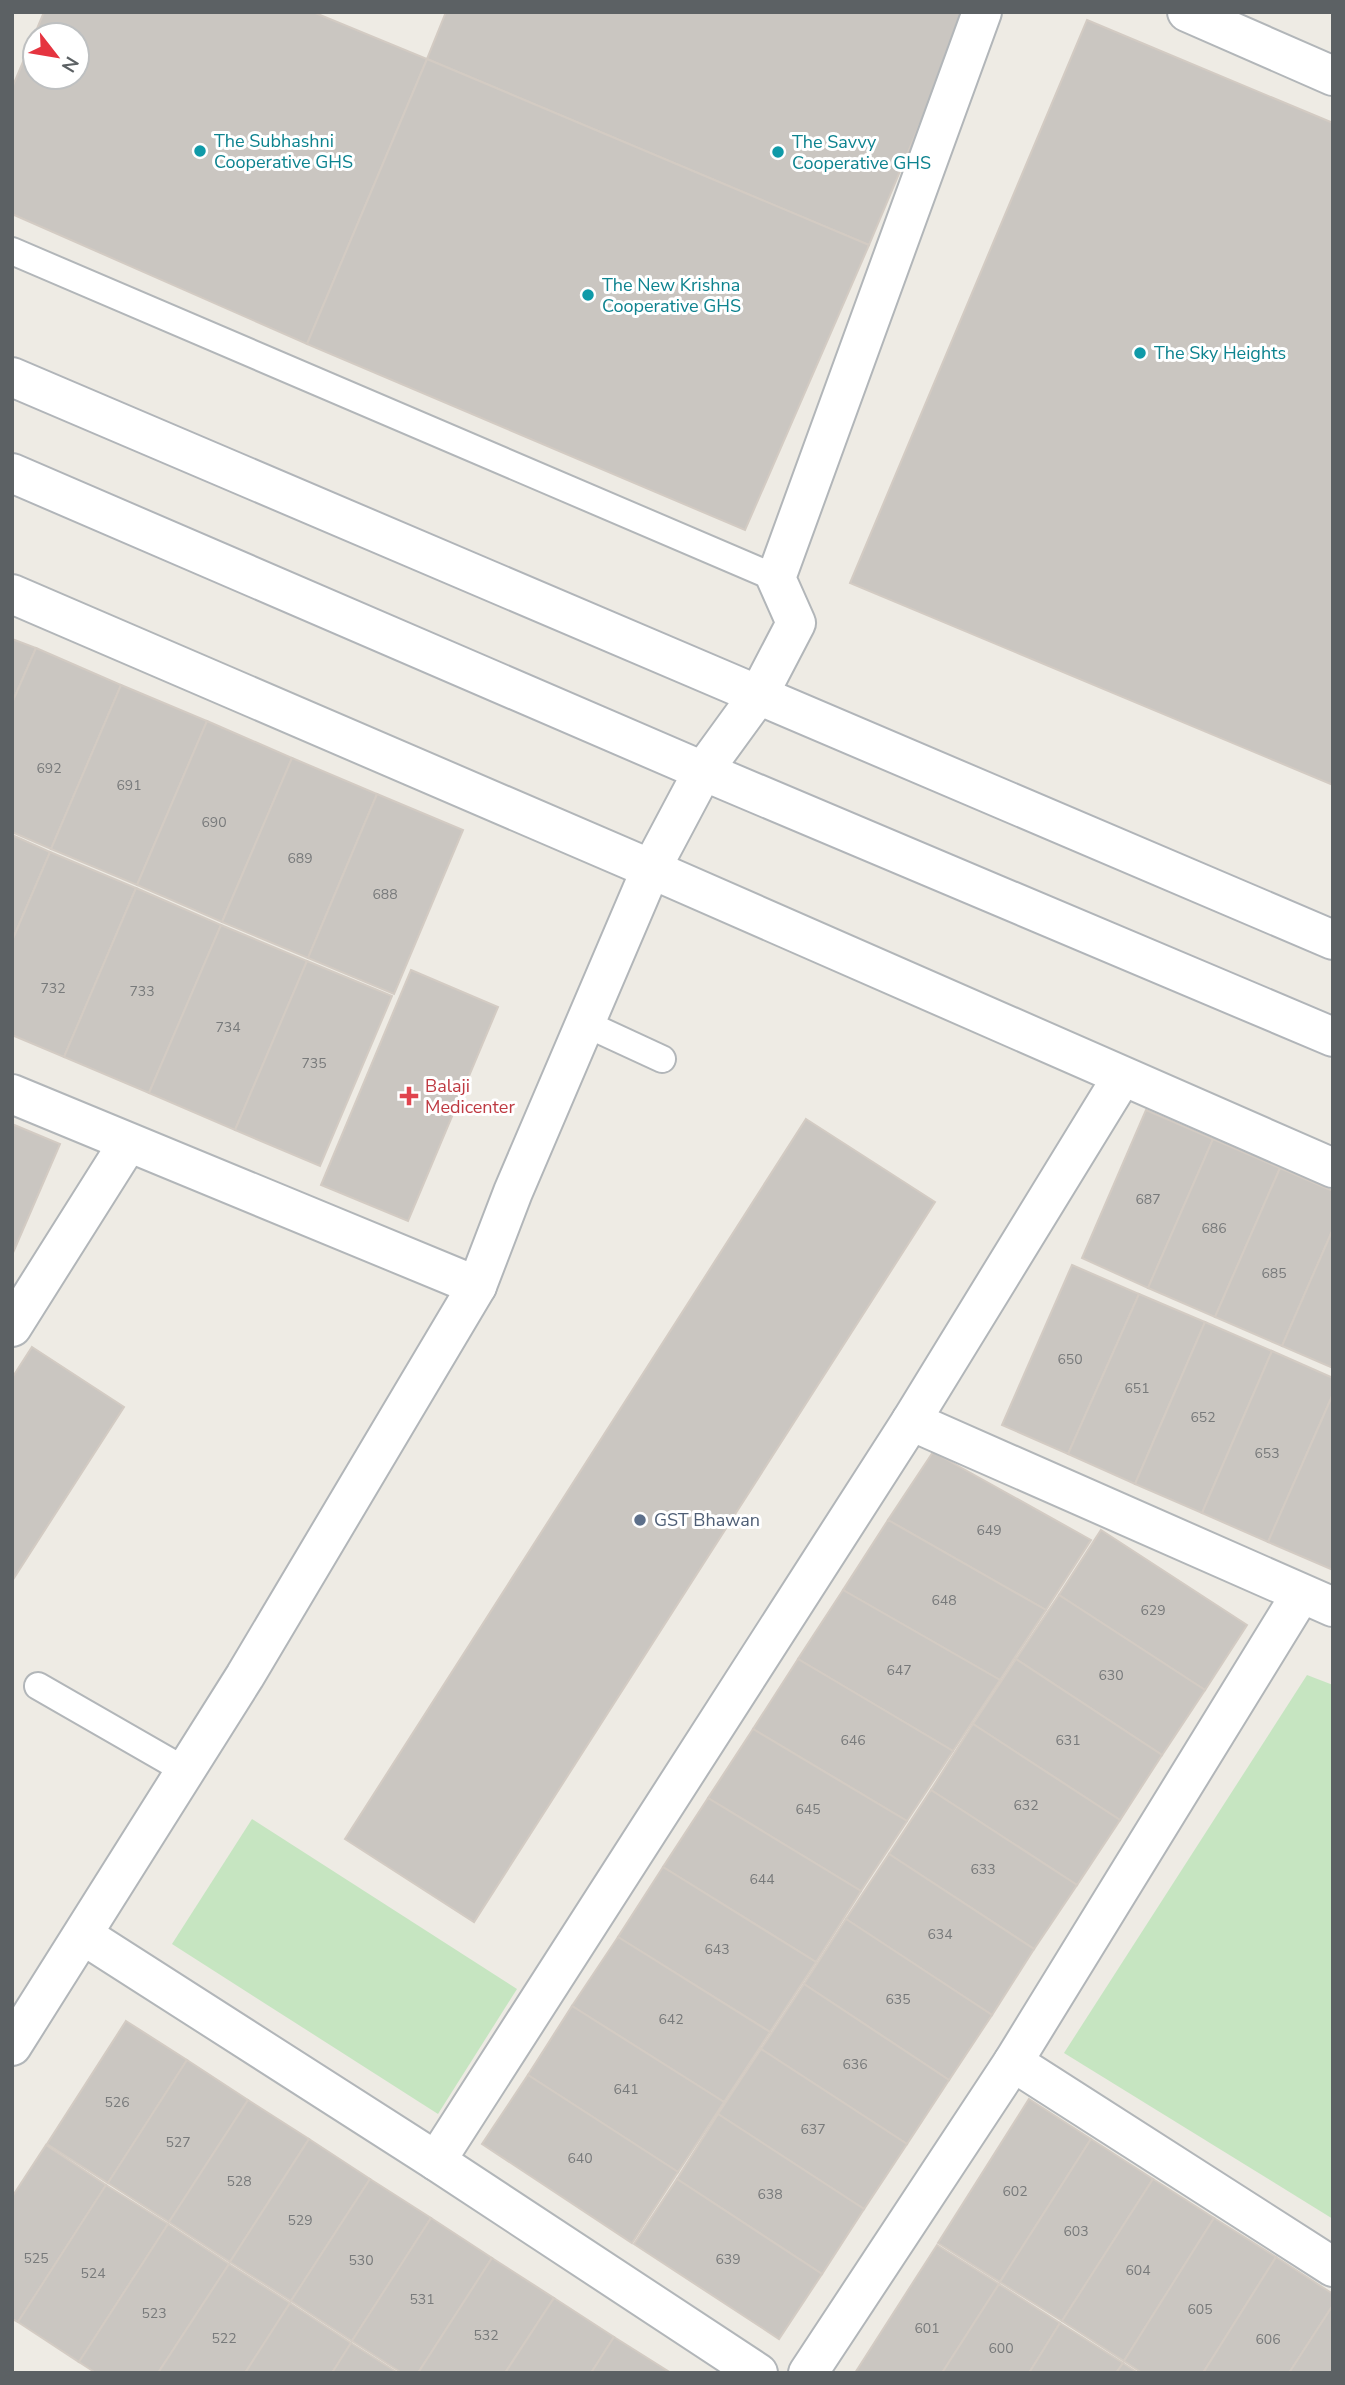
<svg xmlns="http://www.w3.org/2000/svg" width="1345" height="2385" viewBox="0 0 1345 2385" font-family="'Nunito Sans',sans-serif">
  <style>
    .green { fill: #c6e5c1 }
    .building { fill: #cac6c1; stroke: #d3cbc3; stroke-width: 2; fill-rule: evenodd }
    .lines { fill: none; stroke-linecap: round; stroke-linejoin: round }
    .lane-casing { stroke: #b2b6b9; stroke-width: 30 }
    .street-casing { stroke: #b2b6b9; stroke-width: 42 }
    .secondary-casing { stroke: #b1b5b9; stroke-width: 42 }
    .lane { stroke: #fff; stroke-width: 26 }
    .street { stroke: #fff; stroke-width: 38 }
    .secondary { stroke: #fff; stroke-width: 38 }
    .culture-dot { fill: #0f9aa8; stroke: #fff; stroke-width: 2.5 }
    .health-dot { fill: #e0444e; stroke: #fff; stroke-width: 2.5 }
    .service-dot { fill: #5c6f8a; stroke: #fff; stroke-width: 2.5 }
    .labels { text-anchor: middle; stroke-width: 6; stroke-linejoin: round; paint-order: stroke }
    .number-label { font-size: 14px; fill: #787a7b }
    .culture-label { font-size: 18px; fill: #0d838f; stroke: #fff; text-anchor: start }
    .health-label { font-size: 18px; fill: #be3a42; stroke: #fff; text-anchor: start }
    .service-label { font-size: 18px; fill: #4e5e75; stroke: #fff; text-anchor: start }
  </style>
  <rect width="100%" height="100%" fill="#eeebe4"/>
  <!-- green -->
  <g class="green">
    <path d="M1307,1675L1333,1685V2219L1064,2053Z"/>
    <path d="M252,1819L517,1989L438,2114L172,1944Z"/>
  </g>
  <!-- building -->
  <g class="building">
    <path d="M44,12H313L427,59L307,344L12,214V88ZM35,35H77V77H35Z"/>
    <path d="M446,12H967L869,245L427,59Z"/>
    <path d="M1087,20L1333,123V785L850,583Z"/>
    <path d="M427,59L869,245L745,530L307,344Z"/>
    <path d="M12,639L36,648L12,703Z"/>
    <path d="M36,648L121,685L51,849L12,832V703Z"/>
    <path d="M121,685L207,721L137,885L51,849Z"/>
    <path d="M207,721L292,758L222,922L137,885Z"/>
    <path d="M292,758L377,794L308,958L222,922Z"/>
    <path d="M377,794L463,830L394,994L308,958Z"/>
    <path d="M12,835L50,852L12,941Z"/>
    <path d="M50,852L136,888L64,1057L12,1035V941Z"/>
    <path d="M136,888L221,925L149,1093L64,1057Z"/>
    <path d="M221,925L307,961L235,1130L149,1093Z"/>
    <path d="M307,961L392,996L320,1166L235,1130Z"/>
    <path d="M411,970L498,1007L408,1221L321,1185Z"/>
    <path d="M1146,1110L1213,1139L1148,1288L1082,1258Z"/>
    <path d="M806,1119L935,1202L474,1922L345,1839Z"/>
    <path d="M12,1124L60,1144L12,1255Z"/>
    <path d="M1213,1139L1280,1168L1215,1317L1148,1288Z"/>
    <path d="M1280,1168L1333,1191V1229L1282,1346L1215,1317Z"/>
    <path d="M1333,1229V1368L1282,1346Z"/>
    <path d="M1072,1265L1139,1294L1068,1454L1002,1425Z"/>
    <path d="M1139,1294L1205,1322L1135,1484L1068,1454Z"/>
    <path d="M1205,1322L1272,1351L1202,1513L1135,1484Z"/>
    <path d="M32,1347L124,1407L12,1581V1378Z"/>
    <path d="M1272,1351L1333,1378V1394L1268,1542L1202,1513Z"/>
    <path d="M1333,1394V1570L1268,1542Z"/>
    <path d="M933,1452L1091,1540L1046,1610L888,1520Z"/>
    <path d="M888,1520L1046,1610L1000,1680L843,1590Z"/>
    <path d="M1101,1530L1247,1625L1205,1690L1059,1595Z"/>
    <path d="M843,1590L1000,1680L953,1751L798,1659Z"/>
    <path d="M1059,1595L1205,1690L1162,1755L1016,1659Z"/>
    <path d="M798,1659L953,1751L907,1821L753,1729Z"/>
    <path d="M1016,1659L1162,1755L1120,1820L973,1724Z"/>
    <path d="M973,1724L1120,1820L1077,1885L931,1790Z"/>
    <path d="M753,1729L907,1821L861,1891L708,1798Z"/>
    <path d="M931,1790L1077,1885L1034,1949L889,1854Z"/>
    <path d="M708,1798L861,1891L816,1962L663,1867Z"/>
    <path d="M889,1854L1034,1949L992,2015L846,1919Z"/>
    <path d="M663,1867L816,1962L770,2032L618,1937Z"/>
    <path d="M846,1919L992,2015L949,2080L804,1984Z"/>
    <path d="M618,1937L770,2032L724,2102L572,2006Z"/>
    <path d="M804,1984L949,2080L907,2144L761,2049Z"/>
    <path d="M572,2006L724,2102L678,2172L528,2075Z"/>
    <path d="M126,2021L187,2060L108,2183L47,2144Z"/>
    <path d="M761,2049L907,2144L864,2209L718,2114Z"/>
    <path d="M187,2060L248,2100L169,2222L108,2183Z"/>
    <path d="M528,2075L678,2172L632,2243L482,2144Z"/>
    <path d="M1029,2099L1091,2139L1000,2282L938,2243Z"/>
    <path d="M248,2100L309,2139L230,2262L169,2222Z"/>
    <path d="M718,2114L864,2209L822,2274L677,2179Z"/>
    <path d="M309,2139L370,2179L291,2301L230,2262Z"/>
    <path d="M1091,2139L1153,2179L1062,2321L1000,2282Z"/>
    <path d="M46,2145L106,2185L18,2322L12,2319V2197Z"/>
    <path d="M370,2179L431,2218L352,2341L291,2301Z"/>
    <path d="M677,2179L822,2274L779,2339L634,2244Z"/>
    <path d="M1153,2179L1214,2218L1124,2361L1062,2321Z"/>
    <path d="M106,2185L168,2224L79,2362L18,2322Z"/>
    <path d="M431,2218L492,2258L418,2373H402L352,2341Z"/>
    <path d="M1214,2218L1276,2257L1203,2373H1142L1124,2361Z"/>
    <path d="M168,2224L229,2264L158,2373H96L79,2362Z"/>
    <path d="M937,2245L999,2284L942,2373H855Z"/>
    <path d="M1276,2257L1333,2294V2305L1289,2373H1203Z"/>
    <path d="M492,2258L554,2298L505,2373H418Z"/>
    <path d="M229,2264L290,2303L245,2373H158Z"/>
    <path d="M999,2284L1060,2323L1029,2373H942Z"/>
    <path d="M554,2298L614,2337L591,2373H505Z"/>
    <path d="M290,2303L351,2343L332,2373H245Z"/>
    <path d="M1333,2305V2373H1289Z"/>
    <path d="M1060,2323L1123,2363L1116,2373H1029Z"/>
    <path d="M614,2337L671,2373H591Z"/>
    <path d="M351,2343L398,2373H332Z"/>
    <path d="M1123,2363L1138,2373H1116Z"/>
  </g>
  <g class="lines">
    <!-- lane casing -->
    <g class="lane-casing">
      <g id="lane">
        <path d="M12,251L776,578"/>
        <path d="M584,1023L662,1059"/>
        <path d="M38,1686L186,1771"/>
      </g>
    </g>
    <!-- street casing -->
    <g class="street-casing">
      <g id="street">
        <path d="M1187,12L1333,76"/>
        <path d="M12,594L651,869L1333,1168"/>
        <path d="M12,1094L477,1286"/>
        <path d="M12,1327L128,1143"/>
        <path d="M911,1421L1333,1607"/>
        <path d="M83,1935L436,2161L758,2373"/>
        <path d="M12,2046L245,1676L477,1286L513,1192L651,869L703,771L759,694L796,623L776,578L982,12"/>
        <path d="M1013,2062L1333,2267"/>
        <path d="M436,2161L911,1421L1122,1077"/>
        <path d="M808,2373L1013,2062L1301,1594"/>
      </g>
    </g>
    <!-- secondary casing -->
    <g class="secondary-casing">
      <g id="secondary">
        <path d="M12,377L1333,940"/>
        <path d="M12,473L703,771L1333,1037"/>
      </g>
    </g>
    <!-- lane -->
    <use href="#lane" class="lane"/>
    <!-- street -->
    <use href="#street" class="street"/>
    <!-- secondary -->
    <use href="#secondary" class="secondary"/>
  </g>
  <!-- markers -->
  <g class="culture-dot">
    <circle cx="200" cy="151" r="7"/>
    <circle cx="778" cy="152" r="7"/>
    <circle cx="588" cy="295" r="7"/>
    <circle cx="1140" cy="353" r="7"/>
  </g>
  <path class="health-dot" d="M405.5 1085.5h7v7h7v7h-7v7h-7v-7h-7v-7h7z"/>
  <circle class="service-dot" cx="640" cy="1520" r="7"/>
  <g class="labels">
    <!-- number labels -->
    <g class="number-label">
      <text x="49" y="773">692</text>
      <text x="129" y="790">691</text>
      <text x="214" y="827">690</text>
      <text x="300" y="863">689</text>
      <text x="385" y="899">688</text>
      <text x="53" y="993">732</text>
      <text x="142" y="996">733</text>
      <text x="228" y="1032">734</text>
      <text x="314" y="1068">735</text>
      <text x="1148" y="1204">687</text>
      <text x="1214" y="1233">686</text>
      <text x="1274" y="1278">685</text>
      <text x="1070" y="1364">650</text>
      <text x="1137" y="1393">651</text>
      <text x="1203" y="1422">652</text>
      <text x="1267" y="1458">653</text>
      <text x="989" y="1535">649</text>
      <text x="944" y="1605">648</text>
      <text x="1153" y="1615">629</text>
      <text x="899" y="1675">647</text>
      <text x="1111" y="1680">630</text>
      <text x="853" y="1745">646</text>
      <text x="1068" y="1745">631</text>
      <text x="1026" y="1810">632</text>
      <text x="808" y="1814">645</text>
      <text x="983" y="1874">633</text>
      <text x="762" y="1884">644</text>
      <text x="940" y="1939">634</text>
      <text x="717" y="1954">643</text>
      <text x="898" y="2004">635</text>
      <text x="671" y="2024">642</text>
      <text x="855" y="2069">636</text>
      <text x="626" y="2094">641</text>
      <text x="117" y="2107">526</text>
      <text x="813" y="2134">637</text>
      <text x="178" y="2147">527</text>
      <text x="580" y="2163">640</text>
      <text x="239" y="2186">528</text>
      <text x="1015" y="2196">602</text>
      <text x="770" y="2199">638</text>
      <text x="300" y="2225">529</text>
      <text x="1076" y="2236">603</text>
      <text x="36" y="2263">525</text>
      <text x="728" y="2264">639</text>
      <text x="361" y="2265">530</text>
      <text x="1138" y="2275">604</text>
      <text x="93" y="2278">524</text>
      <text x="422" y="2304">531</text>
      <text x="1200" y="2314">605</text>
      <text x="154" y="2318">523</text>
      <text x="927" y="2333">601</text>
      <text x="486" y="2340">532</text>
      <text x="224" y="2343">522</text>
      <text x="1268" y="2344">606</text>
      <text x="1001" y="2353">600</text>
    </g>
    <!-- culture labels -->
    <g class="culture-label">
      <text x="214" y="147">The Subhashni<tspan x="214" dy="21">Cooperative GHS</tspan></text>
      <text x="792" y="148">The Savvy<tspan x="792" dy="21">Cooperative GHS</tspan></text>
      <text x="602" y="291">The New Krishna<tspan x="602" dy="21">Cooperative GHS</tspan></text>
      <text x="1154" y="359">The Sky Heights</text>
    </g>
    <!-- health labels -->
    <g class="health-label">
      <text x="425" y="1092">Balaji<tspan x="425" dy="21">Medicenter</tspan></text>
    </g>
    <!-- service labels -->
    <g class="service-label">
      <text x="654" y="1526">GST Bhawan</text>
    </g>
  </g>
  <!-- border -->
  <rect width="1345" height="2385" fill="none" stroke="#5c6164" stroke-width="28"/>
  <!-- north arrow -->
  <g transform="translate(56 56) rotate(121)"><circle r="33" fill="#ffffff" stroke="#bec0c1" stroke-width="2"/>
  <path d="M0-5L12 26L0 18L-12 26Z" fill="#e53440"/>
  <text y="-10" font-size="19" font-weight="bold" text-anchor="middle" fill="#5c6164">N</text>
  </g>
</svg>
